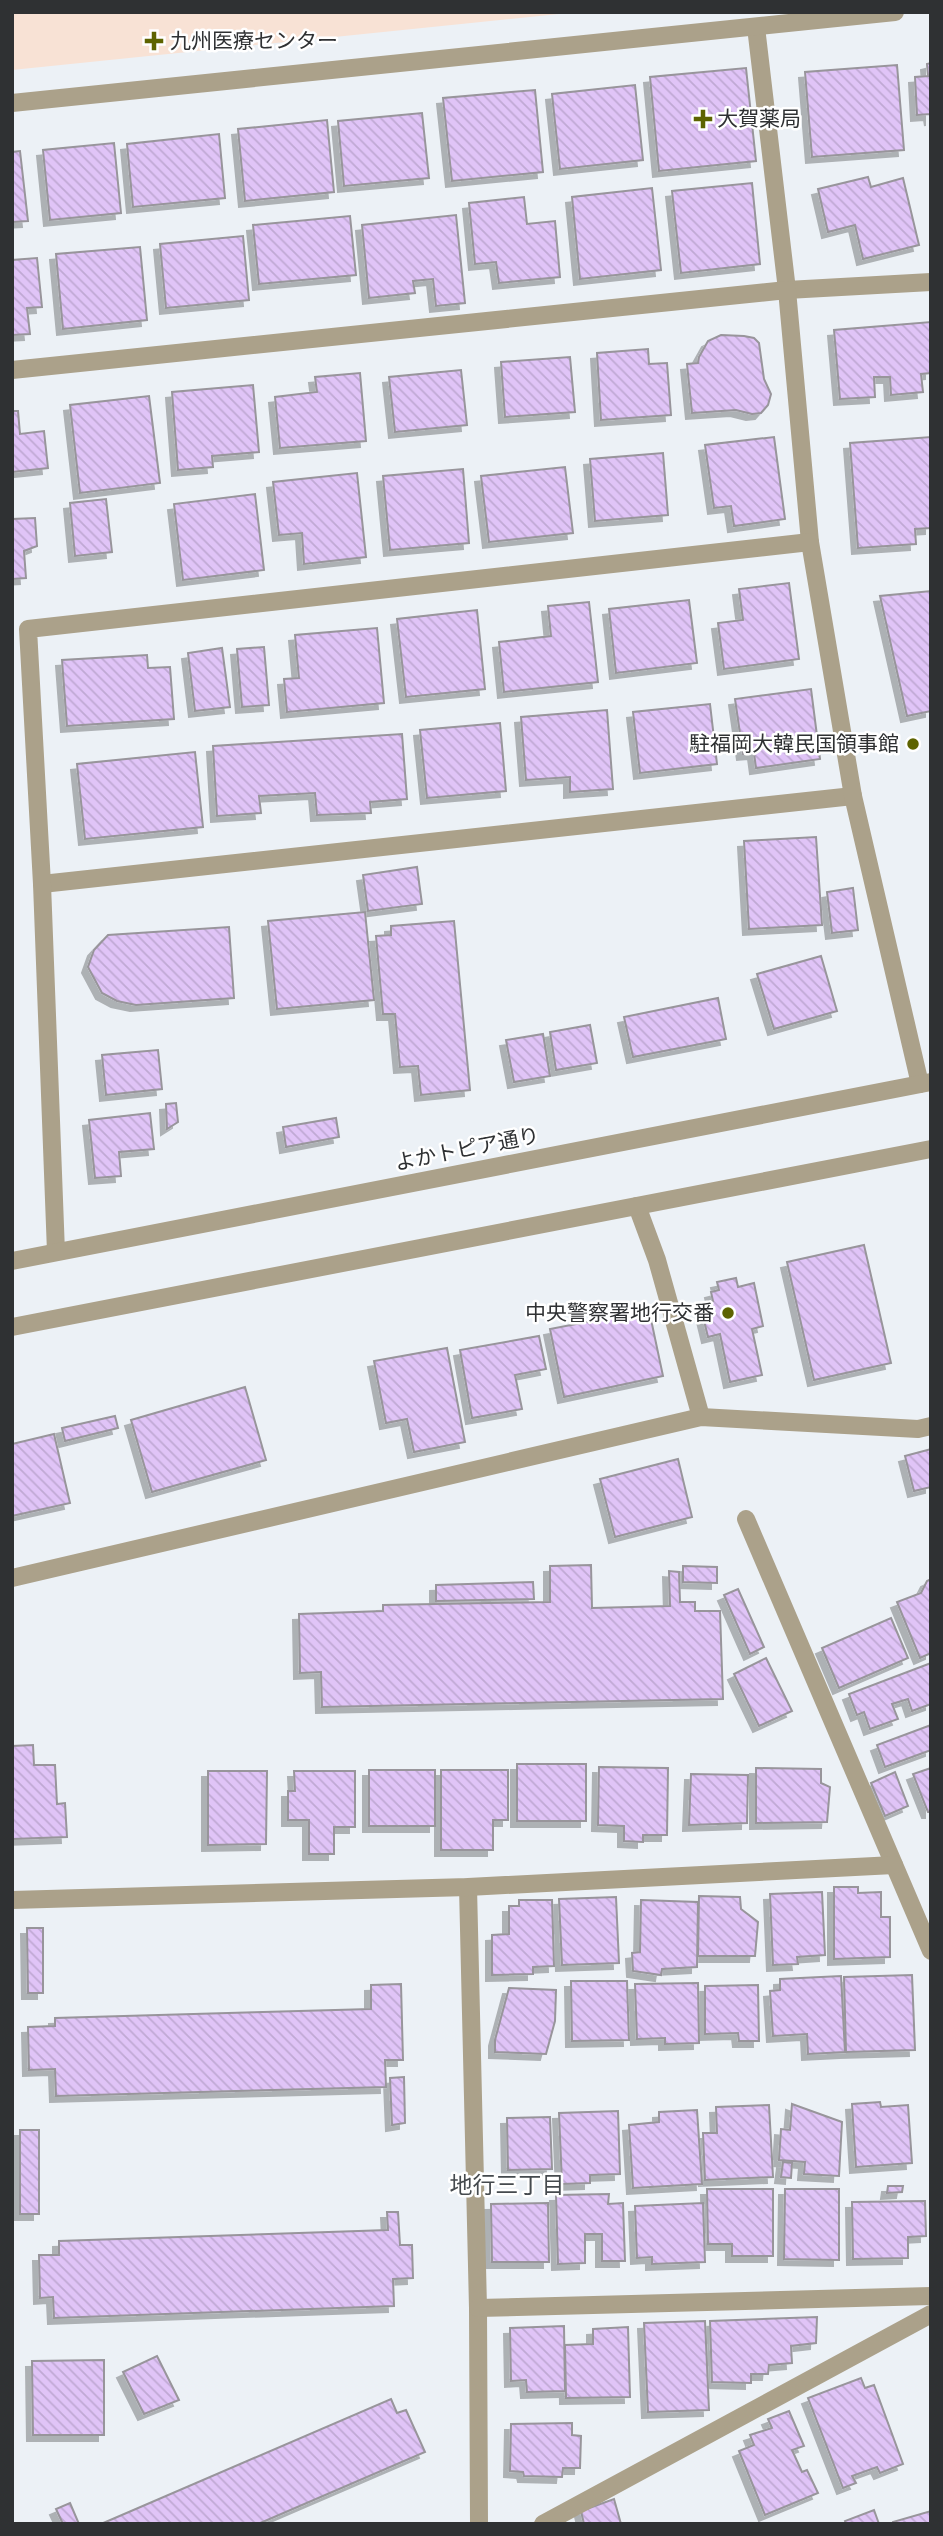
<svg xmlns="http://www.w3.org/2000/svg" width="943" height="2536" viewBox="0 0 943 2536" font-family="'Nunito Sans','Noto Sans JP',sans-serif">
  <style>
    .medical { fill: #f8e2d5 }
    .building { fill: url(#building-back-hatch); stroke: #98959b; stroke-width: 2; filter: url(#shadow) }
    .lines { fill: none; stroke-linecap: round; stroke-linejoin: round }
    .service { stroke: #aba18a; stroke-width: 18 }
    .minor { stroke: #aba18a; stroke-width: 18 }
    .tertiary { stroke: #aba18a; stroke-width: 18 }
    .poi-dot { fill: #5d6300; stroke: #fff; stroke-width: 2.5 }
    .labels { text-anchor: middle; stroke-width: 5; stroke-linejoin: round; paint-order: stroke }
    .poi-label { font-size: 21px; fill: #2f3133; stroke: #fff; text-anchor: start }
    .street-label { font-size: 21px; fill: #2f3133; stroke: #fff }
    .neighbourhood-label { font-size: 23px; fill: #454a4e; stroke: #fff }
  </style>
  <defs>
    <pattern id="building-back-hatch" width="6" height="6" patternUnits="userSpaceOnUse" patternTransform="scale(1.75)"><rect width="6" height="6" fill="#e0c4f7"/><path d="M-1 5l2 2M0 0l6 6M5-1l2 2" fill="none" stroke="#c0a9d4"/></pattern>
    <filter id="shadow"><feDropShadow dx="-6" dy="6" stdDeviation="0" flood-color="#0004"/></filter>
  </defs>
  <rect width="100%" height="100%" fill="#ecf1f6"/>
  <!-- medical -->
  <path class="medical" d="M12,12H578L12,70Z"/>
  <!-- building -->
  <g class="building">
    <path d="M931,63V120L930,114L917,115L915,77L928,76L927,64Z"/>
    <path d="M897,65L904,150L812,157L805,72Z"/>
    <path d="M746,68L756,161L659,171L650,77Z"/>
    <path d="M635,85L643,160L560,169L552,94Z"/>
    <path d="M535,90L543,172L452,181L443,98Z"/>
    <path d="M422,113L429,178L344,186L338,121Z"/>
    <path d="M327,120L334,192L245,201L238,129Z"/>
    <path d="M219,134L225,198L133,207L127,144Z"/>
    <path d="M114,143L121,213L50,220L43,150Z"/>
    <path d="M20,151L28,221L12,222V152Z"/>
    <path d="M868,177L871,187L903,178L919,245L863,259L855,225L828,232L818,189Z"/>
    <path d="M752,183L760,264L681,273L672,191Z"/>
    <path d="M652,188L661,270L580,279L572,197Z"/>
    <path d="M524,197L527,224L555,221L560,277L499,283L496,262L475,264L469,203Z"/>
    <path d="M456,215L465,303L436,306L433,279L413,281L415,293L369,298L362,225Z"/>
    <path d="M350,216L356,275L259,284L253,225Z"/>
    <path d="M243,236L249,300L166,308L160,244Z"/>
    <path d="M140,247L147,320L63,329L56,254Z"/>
    <path d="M37,258L42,307L27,308L30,334L12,335V260Z"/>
    <path d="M931,322V373L921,374L923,392L891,395L890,377H874L875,397L840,399L834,330Z"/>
    <path d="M721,335L744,336L754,338L759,343L764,379L771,394L768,405L761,413L752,414L736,410L692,413L687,364L698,363L699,357L708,341Z"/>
    <path d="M648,349L649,364L667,363L671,415L601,420L597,353Z"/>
    <path d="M570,357L575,412L505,417L501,362Z"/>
    <path d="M461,370L467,425L395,432L389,377Z"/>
    <path d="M360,373L366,441L280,448L275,397L317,392L315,377Z"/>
    <path d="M253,385L259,452L212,456L213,467L178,470L172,392Z"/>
    <path d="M149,396L160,483L80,493L70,405Z"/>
    <path d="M12,411H18L20,434L44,431L48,468L12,472Z"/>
    <path d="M774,437L785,519L734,526L731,506L714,508L705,445Z"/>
    <path d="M931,437V528L915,529L916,544L858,548L850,443Z"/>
    <path d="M663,453L668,515L595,521L590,459Z"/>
    <path d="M565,467L573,533L489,542L481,476Z"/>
    <path d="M463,469L469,543L390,550L383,476Z"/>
    <path d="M357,473L366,557L304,564L302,533L279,535L273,482Z"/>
    <path d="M255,494L264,570L183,580L174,504Z"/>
    <path d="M106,499L112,552L75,556L70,503Z"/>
    <path d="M35,518L37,546L24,551L26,578L12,579V519Z"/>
    <path d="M789,583L799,659L724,669L718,623L743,620L739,589Z"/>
    <path d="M931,591V711L907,716L880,596Z"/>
    <path d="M689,600L697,663L616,673L609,609Z"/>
    <path d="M589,602L598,682L504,692L499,642L551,636L548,606Z"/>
    <path d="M477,610L485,689L406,697L397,619Z"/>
    <path d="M377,628L384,703L287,712L284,679L299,678L295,635Z"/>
    <path d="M264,647L269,705L242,707L237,649Z"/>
    <path d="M222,648L230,707L195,711L188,653Z"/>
    <path d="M147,655L148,668L170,667L174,719L67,726L62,660Z"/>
    <path d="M811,689L820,759L756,768L754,753L743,754L735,699Z"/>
    <path d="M710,704L717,764L640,773L633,712Z"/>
    <path d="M607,710L613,789L570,792V777L526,780L521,717Z"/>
    <path d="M500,723L506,791L427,798L420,730Z"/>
    <path d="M402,734L407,799L370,802L371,813L317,815L315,793L259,796L261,813L217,816L213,746Z"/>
    <path d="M195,752L203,827L85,839L77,764Z"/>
    <path d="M816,837L822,925L749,929L744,841Z"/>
    <path d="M417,867L422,904L368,911L363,875Z"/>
    <path d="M853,888L858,930L832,933L827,892Z"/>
    <path d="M365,912L374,1000L277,1009L268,921Z"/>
    <path d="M454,921L470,1090L421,1095L418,1066L400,1067L395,1014H383L376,936L391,935V926Z"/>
    <path d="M229,927L234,998L136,1005L117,1001L102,993L88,967L94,950L108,935Z"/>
    <path d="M821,956L837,1011L774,1029L757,974Z"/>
    <path d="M718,998L726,1039L633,1057L624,1017Z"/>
    <path d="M590,1025L597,1063L556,1070L550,1032Z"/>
    <path d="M543,1034L550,1076L514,1082L506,1040Z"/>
    <path d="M158,1050L162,1089L106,1095L102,1055Z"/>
    <path d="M176,1103L178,1122L167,1129L166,1104Z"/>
    <path d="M150,1113L154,1149L119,1152L121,1176L95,1178L89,1120Z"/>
    <path d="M336,1118L339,1137L286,1147L283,1127Z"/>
    <path d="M864,1245L891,1363L814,1380L787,1262Z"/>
    <path d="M736,1278L738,1287L754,1283L763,1326L752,1329L762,1375L730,1382L720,1334L708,1337L700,1304L713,1301L711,1292L719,1290L717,1282Z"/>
    <path d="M649,1310L663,1376L564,1397L550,1329Z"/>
    <path d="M539,1336L546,1369L515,1375L522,1409L472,1418L460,1350Z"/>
    <path d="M447,1348L465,1442L414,1452L407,1419L386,1423L374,1361Z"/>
    <path d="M245,1387L266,1460L152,1492L131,1420Z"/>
    <path d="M115,1416L118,1428L65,1441L62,1428Z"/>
    <path d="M54,1434L70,1503L12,1516V1444Z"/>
    <path d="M931,1449V1487L914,1491L905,1456Z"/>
    <path d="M678,1459L692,1517L615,1537L600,1479Z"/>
    <path d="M591,1565L592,1608L670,1606L669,1571L679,1572L680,1602H695V1611H720L723,1699L322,1707L321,1672L300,1673L299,1614L383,1611V1605L550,1602V1566Z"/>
    <path d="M683,1566L717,1567V1583L683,1582Z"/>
    <path d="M931,1579V1653L920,1658L897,1602L921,1593L927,1581Z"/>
    <path d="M533,1582L534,1599L436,1601V1585Z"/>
    <path d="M738,1589L764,1647L750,1654L724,1595Z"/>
    <path d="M891,1618L908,1658L839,1688L822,1648Z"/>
    <path d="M766,1658L792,1711L759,1726L734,1674Z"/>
    <path d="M931,1663V1704L912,1711L908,1699L892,1704L898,1719L870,1729L864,1712L857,1715L849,1694Z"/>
    <path d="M931,1725V1750L885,1767L877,1745Z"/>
    <path d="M33,1745L34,1765H55L57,1804L65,1803L67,1837L12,1839V1746Z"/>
    <rect x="517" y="1764" width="69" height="57"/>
    <path d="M599,1767L668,1768L667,1835H643V1842L624,1841V1826L598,1825Z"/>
    <path d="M756,1768L821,1769V1783L830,1787L827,1822L756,1823Z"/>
    <path d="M931,1768V1812H928L913,1774Z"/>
    <rect x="369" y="1770" width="66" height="56"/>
    <path d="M441,1770H508V1820H493V1850H441Z"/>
    <path d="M208,1771H267L266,1844L208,1845Z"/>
    <path d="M294,1771H355V1827H334V1854H309V1820H288V1791H295Z"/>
    <path d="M895,1772L908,1806L885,1816L871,1783Z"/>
    <path d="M691,1774L748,1775L747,1823L689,1825Z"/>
    <path d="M834,1887H858V1893L881,1892V1917H890V1957L834,1959Z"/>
    <path d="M822,1892L825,1955L797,1957L798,1964L773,1965L770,1894Z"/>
    <path d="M699,1896L740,1897L741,1909L758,1922L755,1956H698Z"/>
    <path d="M616,1897L619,1963L562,1965L559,1899Z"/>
    <path d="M519,1900H552L554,1966L533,1967V1974L492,1975V1935L509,1934V1906H519Z"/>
    <path d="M641,1900L698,1902L697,1967L662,1969L661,1975L633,1971L632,1953L640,1952Z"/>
    <path d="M27,1928H43V1993H28Z"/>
    <path d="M912,1975L915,2050L846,2052L844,1977Z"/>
    <path d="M841,1976L845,2052L808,2054L807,2034L773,2036L770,1991L780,1990V1979Z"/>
    <path d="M571,1981H627L629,2040L572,2041Z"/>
    <path d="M698,1983L699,2043L665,2044V2038L637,2039L635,1984Z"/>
    <path d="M401,1984L403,2060H385L386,2087L56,2096L55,2069L29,2070L28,2027L55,2026V2018L371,2009V1985Z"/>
    <path d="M758,1985L759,2041H739L738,2033L705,2034V1986Z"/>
    <path d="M509,1988L556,1990L555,2021L546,2054L495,2052V2040Z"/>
    <path d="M404,2077L405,2123L392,2125L390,2078Z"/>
    <path d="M880,2102L881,2107L908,2105L912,2163L856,2167L852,2104Z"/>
    <path d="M792,2104L842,2122L839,2176L804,2174L805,2162L779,2160L781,2129L790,2130Z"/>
    <path d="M769,2105L773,2177L705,2180L703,2133H717L716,2107Z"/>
    <path d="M697,2110L702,2184L633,2188L629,2125L659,2122V2112Z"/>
    <path d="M618,2111L620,2174L590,2175V2183L562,2184L559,2113Z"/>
    <path d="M550,2117L552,2169L508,2170L507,2118Z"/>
    <rect x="20" y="2130" width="19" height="84"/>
    <path d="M783,2162L792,2163L791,2178L781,2177Z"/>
    <path d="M888,2186H903L902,2192L887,2193Z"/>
    <path d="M707,2189H773V2256H732V2244H708Z"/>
    <path d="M785,2189H839V2260L784,2259Z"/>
    <path d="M609,2194L608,2204L623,2203L625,2261H602V2234H585V2263L558,2264L556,2195Z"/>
    <path d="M925,2201L926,2236L908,2237V2258L853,2259L852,2202Z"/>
    <path d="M548,2203L549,2262H492L491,2204Z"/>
    <path d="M703,2203L705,2262L652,2264V2257L637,2258L635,2206Z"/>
    <path d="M387,2212H398L400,2245H412L413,2278L393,2279L394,2306L54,2318L53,2297L40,2298L39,2255H59V2241L388,2230Z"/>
    <path d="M817,2317L816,2343L791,2346L792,2363L769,2365L768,2374H751V2383L712,2382L710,2321Z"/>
    <path d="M705,2321L709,2410L648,2412L644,2323Z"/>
    <path d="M564,2326L565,2391L527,2392L526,2380L511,2381L510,2328Z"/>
    <path d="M628,2327L630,2397L566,2398L565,2345L593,2344V2329Z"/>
    <path d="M157,2356L179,2400L144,2414L123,2372Z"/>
    <path d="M104,2360V2435H33L32,2361Z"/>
    <path d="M861,2378L865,2388L874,2385L903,2464L880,2473L877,2467L852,2476L856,2483L843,2488L808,2398Z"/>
    <path d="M391,2399L397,2413L406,2410L425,2452L258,2524H101Z"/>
    <path d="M789,2411L804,2446L792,2450L802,2472L807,2470L818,2493L765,2515L739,2451L754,2445L750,2435L772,2428L768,2419Z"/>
    <path d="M572,2423V2435L581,2436L580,2468H563L562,2477L524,2476L523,2472L510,2471L511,2424Z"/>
    <path d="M614,2499L621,2524H584L581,2511Z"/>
    <path d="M70,2503L79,2524H63L56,2509Z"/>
    <path d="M874,2510L879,2524H846L845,2521Z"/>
    <path d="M931,2511V2524H893V2522Z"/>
  </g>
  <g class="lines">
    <!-- service -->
    <path class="service" d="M637,1206L657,1260L701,1417"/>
    <!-- minor -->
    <g class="minor">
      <path d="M756,27L787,290L931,282"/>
      <path d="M12,103L895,12"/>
      <path d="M12,370L787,290L810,542"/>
      <path d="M42,884L853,796"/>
      <path d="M56,1252L42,884L28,629L810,542L853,796L920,1084"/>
      <path d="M746,1519L931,1951"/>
      <path d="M12,1578L701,1417L918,1429L931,1426"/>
      <path d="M468,1887L478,2308L479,2524"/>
      <path d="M12,1900L468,1887L894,1865"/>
      <path d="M478,2308L931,2296"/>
      <path d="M543,2524L931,2314"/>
    </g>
    <!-- tertiary -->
    <g class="tertiary">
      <path d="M12,1261L931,1082"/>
      <path d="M12,1327L931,1149"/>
    </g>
  </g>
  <!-- markers -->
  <g class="poi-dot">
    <path d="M150.5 30.5h7v7h7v7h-7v7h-7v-7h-7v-7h7z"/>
    <path d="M699.5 108.5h7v7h7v7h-7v7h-7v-7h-7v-7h7z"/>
    <circle cx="913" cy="744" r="7"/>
    <circle cx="728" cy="1313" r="7"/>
  </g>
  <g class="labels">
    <!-- poi labels -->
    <g class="poi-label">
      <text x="170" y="48">九州医療センター</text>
      <text x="717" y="126">大賀薬局</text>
      <text x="899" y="751" text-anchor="end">駐福岡大韓民国領事館</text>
      <text x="714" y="1320" text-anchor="end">中央警察署地行交番</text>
    </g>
    <!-- street labels -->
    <g class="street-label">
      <text transform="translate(467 1149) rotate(-11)" y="7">よかトピア通り</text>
    </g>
    <!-- neighbourhood labels -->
    <g class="neighbourhood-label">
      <text x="507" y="2193">地行三丁目</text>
    </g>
  </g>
  <!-- border -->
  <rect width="943" height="2536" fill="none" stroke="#2f3133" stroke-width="28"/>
</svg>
